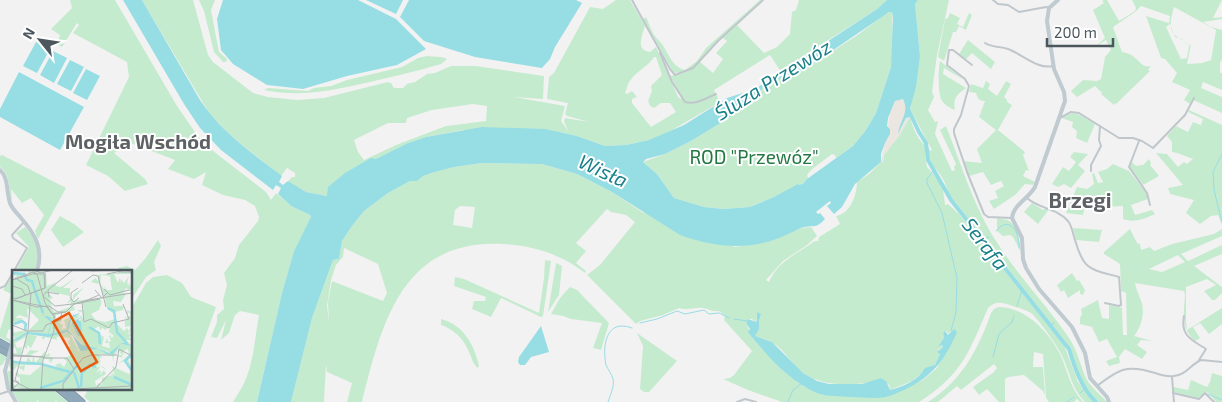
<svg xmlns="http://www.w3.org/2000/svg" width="1222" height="402" viewBox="0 0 1222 402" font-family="'Exo 2',sans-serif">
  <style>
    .green { fill: #c5ebcf; fill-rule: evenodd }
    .sand { fill: #ebe6e0 }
    .water { fill: #97dde4; fill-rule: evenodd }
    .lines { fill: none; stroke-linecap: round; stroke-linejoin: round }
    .stream { stroke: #97dde4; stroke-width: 1 }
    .river { stroke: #97dde4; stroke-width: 4 }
    .highway-casing { stroke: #7a95a6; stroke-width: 7 }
    .street { stroke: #bfc7cc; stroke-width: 2 }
    .secondary { stroke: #bfcad1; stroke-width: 4 }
    .highway { stroke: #8fa9ba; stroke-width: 5.5 }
    .secondary-bridge { stroke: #bfcad1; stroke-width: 4 }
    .labels { text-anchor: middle; stroke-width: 4; stroke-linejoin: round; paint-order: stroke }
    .park-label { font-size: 19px; fill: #227842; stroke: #fff }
    .water-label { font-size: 20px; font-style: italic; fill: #1a808a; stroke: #fff }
    .neighbourhood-label { font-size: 20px; font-weight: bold; fill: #5e6265; stroke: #fff }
    .quarter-label { font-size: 21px; font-weight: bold; fill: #5e6265; stroke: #fff }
    .inset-river { fill: none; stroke: #97dde4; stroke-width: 2.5 }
    .inset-road { fill: none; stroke: #b0b4b6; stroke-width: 1 }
    .view { fill: #e8590c; fill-opacity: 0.15; stroke: #e8590c; stroke-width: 2.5 }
    .inset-edge { fill: none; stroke: #4b575d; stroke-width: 2.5 }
  </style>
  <rect width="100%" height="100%" fill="#f3f2f2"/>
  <!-- green -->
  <g class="green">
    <path d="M70,0H115L177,106L197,135L208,147L266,192L271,200L276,193L291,206L310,215L311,218L294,251L282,293L257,402H233C237,395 242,388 245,381C254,361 255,336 259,315L240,311L235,315L229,333L221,340L226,320L217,338L211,337L217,322V315L224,309L223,300L227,285L224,273L235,258L239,245L258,221L259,217L255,206L245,200L223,195L202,185L206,172L194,179L168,169L175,160L131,143L114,153L145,179L148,184L125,191L108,176L86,165L129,77L127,62L73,33L79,25L77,23L62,47L57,44L60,35L51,29L72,8Z"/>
    <path d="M142,0H193L208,55L213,62L253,93L268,97L297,100L324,98L388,82L391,83L394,88H403L407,84L415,82L427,74L435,73L451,66H476L544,76L543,99L514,97L565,106L561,121L568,131L564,121L565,118L589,122L567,116L565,114L568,103L547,99L549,77L554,73L590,7L603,9L616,0H630L645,26C642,36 635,50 650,52L656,47L678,97L681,99L682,97L670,76L684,73V72L674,73L643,19L646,17C649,23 651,30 654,35C657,39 660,41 662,44C669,54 672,67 685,70L697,61L706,48L760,0H762L720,39L700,62L713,73L723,59L716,53L727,41L723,38L737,25L764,53L777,47L790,34L792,12L796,10L799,0H887L877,9L794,62L781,72L770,55L714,90L720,102L662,136L649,140L626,145L605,146L577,136L546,129L463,130L426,137L408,143L327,196L306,192L290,183L288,181L292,177H295V173L287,168L281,176L230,135L209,113ZM654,57H656L662,75L651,86L652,91L648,101L650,106L654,108L661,103H670L676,112L651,127L632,103V99L637,97L632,91L627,94L625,93C627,89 627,84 630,81C636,71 648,67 654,57ZM473,104L487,106L486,121L446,126L396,145L364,160L358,152L354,140L388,123H406L407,118L432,110Z"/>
    <path d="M199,0H215L211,10L216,37L219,52L227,59L226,62H223L214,52L204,11Z"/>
    <path d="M918,0H949L937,55L932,92L934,97L928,110L935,122L938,121L935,134L952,171L955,170L954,167L956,164L940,130L946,126C962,166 974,208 998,244C1019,277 1047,305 1069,338C1078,351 1080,366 1087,380C1092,388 1101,395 1107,402H1099C1082,384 1076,370 1070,347L952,198C948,193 947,189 945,183C939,170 931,167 928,151L925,154L927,167L938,179L943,189L945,205L948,204L960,215L1064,345L1078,382L1094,402H1085C1071,388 1070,371 1061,354C1057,345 1038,319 1031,313C1026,310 1018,308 1013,306C1003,303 996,300 988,308C969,352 962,375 919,402H782L748,390L723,379L730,378L734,375L752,351L724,320L725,316L719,311C711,312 710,309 703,308C694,307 687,311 679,308L663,315L640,321L636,324L587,275L600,265L635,222L626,215L611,212L607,209L576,243L586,251L576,263L586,271L585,273C561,254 533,246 504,244C402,238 382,323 362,402H347L352,383L327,372L326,364L324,402H291L312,318L333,260L339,259L342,241L352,226L364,211L388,193L410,181H417L423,176L435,172L454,167L482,163L542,164L577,174L612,192L642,212L735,247L769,241L802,228L811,227L817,236L807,245L783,261L766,280L769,282C777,262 798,253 815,241H818L819,237L840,224L836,216C850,214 857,195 857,182L869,174L881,162H883L884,155L900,134L910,117C913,128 918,142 928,147L930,151L932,150L910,109L920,56L915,4ZM460,206L475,207L472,228L453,225L455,210ZM344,248L378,264L387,293L383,301L332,281L328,302L329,322L327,306L331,280L336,265L343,257ZM761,314L758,325L759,328L755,336C761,339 768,339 773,343C785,350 792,365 803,373C822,387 860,387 881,379L889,385L890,390L912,381L923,372L935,365L940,354L938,350L943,347V345L939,347L944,338L943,333L946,331L948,333L947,335L952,330L937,368L923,380L887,397H862L823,395L803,386L787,374L761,348L753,338L746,323L748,319H752L755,322Z"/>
    <path d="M1104,0H1107L1119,21L1135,11L1136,8L1132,0H1222L1213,18L1222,17V19L1203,22L1211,27L1222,30V59L1220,63V73H1222V90L1203,82L1201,88L1222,97V113L1193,100L1190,104L1184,100L1190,90L1172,82L1177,73L1165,59L1161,58L1146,16L1169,23L1170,16L1141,6L1135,12L1113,27L1122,52C1126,53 1131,54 1134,57C1141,62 1142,68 1151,66L1148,70L1150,71L1116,104L1115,103L1114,105L1101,94L1102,93L1095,86L1077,97L1071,91L1083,80L1097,81L1101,79L1105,57L1111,50L1106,40L1096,46L1105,38L1093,10L1104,3L1102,1ZM1174,7L1216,30L1211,60L1202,63L1187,64L1191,44L1189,46C1185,40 1181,40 1176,36C1167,29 1172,15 1174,7ZM1170,24L1175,37L1182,39L1189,46L1187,58L1181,59L1166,27Z"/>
    <path d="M892,11L893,52L891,67L876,113L866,130L853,146L836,158L835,155L832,154L811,170L807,175L808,178L802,185L750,207L724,209L704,207L674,198L657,174L643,162L665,154L691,141L732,116L757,92L784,76L804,70L859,34L885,14Z"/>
    <path d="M950,13L960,18L957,24L963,27L969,13L972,15L966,30L959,26L956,32H953L944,61L938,57L945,19L948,18Z"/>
    <path d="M968,40L995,62L991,69L972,53L966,59L959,54Z"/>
    <path d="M427,56C433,57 442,56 447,59L441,64C418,71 394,76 370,82C334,90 301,98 264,90L268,88L308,91L314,88L331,86L347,80L402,67L418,58Z"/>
    <path d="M940,61L964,80L944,68L943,74L966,88C957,95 953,97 955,110C950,108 946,106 942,101C938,95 938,69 940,61Z"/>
    <path d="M986,81L990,84L988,89L997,96L1006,81L1011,84L1004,97L1007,100V102L1012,105L998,130L1025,152L1023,155L1029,171L1026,170L1023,176L1035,182L1033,185L1025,184L1015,195L994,209L989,201L998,198L995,191L1004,186L1001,181L991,185L983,172L969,176L963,161L982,163L977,149L996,130L979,117L985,101C979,101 978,99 976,93L969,92L971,84L983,88Z"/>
    <path d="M1189,110L1222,125V225L1218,215L1211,216L1200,224L1186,213L1194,200L1170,194L1168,188L1183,185L1156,153L1167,154L1178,167L1184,162L1187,164L1193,159L1177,153L1172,152V142L1167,136L1176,126L1188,132L1193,122L1201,125L1203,119L1188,112Z"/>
    <path d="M1073,113L1080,115L1095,124L1087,143L1076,138L1077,131L1072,127L1073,122L1062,118Z"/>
    <path d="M1074,152L1088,154L1078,165L1085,171L1071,188L1064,184L1058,187L1052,184L1063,167L1069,171L1076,162L1070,157Z"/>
    <path d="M2,155L66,188L38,239L35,231L44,215L31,198L22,203L11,189L12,200L10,198C9,187 10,174 0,167V156Z"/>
    <path d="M1149,159L1151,163L1150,165L1159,176L1143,185L1129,167L1132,162L1136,166L1143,165Z"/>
    <path d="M1113,164L1129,171L1147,194L1148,199L1131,205L1135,215L1152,210L1155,214C1144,219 1135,223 1123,219V206L1103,207L1099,211L1096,204V196L1087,197L1083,215L1066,213L1077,187L1087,189L1094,184L1092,174L1094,173L1098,183L1103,182L1098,172L1107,169Z"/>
    <path d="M1032,203L1043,210L1046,208L1049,209L1038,224L1024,212Z"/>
    <path d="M60,216L74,224L84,232L63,247L51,230Z"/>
    <path d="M997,218C1000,219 1007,219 1009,221C1018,226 1020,243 1021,252L1013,237L1010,235L1003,236L997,231Z"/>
    <path d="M25,227C38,243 41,250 35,271H16L29,247L16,233Z"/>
    <path d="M1073,228L1102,230L1099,242L1076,240Z"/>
    <path d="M1130,229L1137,243L1140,244L1141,250L1150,247L1154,251L1172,244L1214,234L1222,229V236L1181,254L1188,261L1222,245V254L1194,266L1222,287V293L1215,300H1212L1204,291L1216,285L1207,279L1186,287V323L1187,330L1222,308V324L1209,334L1200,323L1193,327L1200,338L1195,341C1180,328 1184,312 1185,295L1184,291L1135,283C1136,289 1138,293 1140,298C1146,310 1142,326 1134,336L1152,341L1141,340L1137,345L1147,352L1142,359L1125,349L1119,357L1120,363L1109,366L1106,361L1117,357L1107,339L1099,342L1092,327L1080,324V318L1082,314L1081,309L1098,300L1102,318L1109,319V305L1122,308L1123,335H1127L1126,293L1121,291L1120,264L1104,254V252ZM1178,255L1185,262L1162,272L1149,269Z"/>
    <path d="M158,240L161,246L154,262L156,270L146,277L131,300V271H117L118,268L127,266L135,270L145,259Z"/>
    <path d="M545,260L551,261L543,316L541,317L501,298L491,317L472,309L474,301H485L486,297L454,286L455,277L464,279L539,313L544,278Z"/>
    <path d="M556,263L562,266L559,295L548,312Z"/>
    <path d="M1072,273L1077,281L1079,280L1085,290L1083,295L1080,294V290L1068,298L1064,290L1061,292L1057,285Z"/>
    <path d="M14,274V330L9,329L6,337L14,342V345L0,337V330L11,294L3,290Z"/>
    <path d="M167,275L182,283L191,297L216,307L182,402H90L84,397L89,388H131V309L146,283L153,277Z"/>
    <path d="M570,287L577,290L609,323L601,350L593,348L602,323L571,319L563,316L551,314L560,298Z"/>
    <path d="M998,307C1026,307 1048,331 1060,354C1068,371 1069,386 1083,402H1080L1077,399L1074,402H1049L1046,398L1043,354L1034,352L1033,367H1043L1045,395L1043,391L1024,375L1008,377L1005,379V402H999L987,389L979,395L973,387L994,372L997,368L994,364L961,390L957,386L938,402H928C961,382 979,348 991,313L994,309Z"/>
    <path d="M441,319C463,324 475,346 479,366L478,368C473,364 472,359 470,354C464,339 455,330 441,325Z"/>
    <path d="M637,333L677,361L649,392H644L640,389L643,346Z"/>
    <path d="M0,353L14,362V388H50L68,402H57L56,400L55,402H39L38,400L36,402H19L10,388L7,373L8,371H12L9,366V362L5,360L3,364L0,366Z"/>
    <path d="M1212,373L1222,376V402H1216L1209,393L1205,392L1198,398L1174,392V387L1188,390L1191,380L1207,387L1210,382Z"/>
  </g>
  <!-- sand -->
  <path class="sand" d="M903,99C910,112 900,120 899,133L906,118L910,117L900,135L884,155L883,163L881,162L885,143L890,134C886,121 890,113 895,101Z"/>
  <!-- water -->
  <g class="water">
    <path d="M123,0H142L200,100C221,132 252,153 282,176L279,182L283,185L288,181L306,192L327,196L328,187L345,173L371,158L376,159L408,143L426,137L482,127L546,129L577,136L605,146L626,145L649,140L684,125L727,98L755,89L877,9L887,0H918L915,4L920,56L916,87L909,112L910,117L906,118L898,134C899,121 910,113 903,99L895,101L888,118L887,126L890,129V134L885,143L881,154V162L855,184L842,207L834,214L827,206L831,203L830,201L816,212L818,214L820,213L825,219C815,230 813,224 801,228C794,231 787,235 779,238C746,251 713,247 680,235L612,192L577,174L542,164L482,163L454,167L435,172L423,176L417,181H410L388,193L364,211L352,226L342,241L339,259L333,260L312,318L291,402H257L282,293L294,251L311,217L310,215L291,206L278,194L281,188L276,185L273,190L221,150L200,128L184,104ZM889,12H892L893,18L891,67L876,113L866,130L853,146L807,179L803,184L799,185L798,184L774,197L750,207L724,209L704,207L674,198L657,174L643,162L646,159L665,154L691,141L732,116L757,92L784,76L804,70Z"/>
    <path d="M223,0H358L396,19L426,49L397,65L347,76L303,89L267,85L233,64L221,50L217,19Z"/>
    <path d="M366,0H403L396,14Z"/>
    <path d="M409,0H576L582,3L555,47L550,59L542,68L475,57L424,41L400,17Z"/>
    <path d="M36,42L50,49L37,73L23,66Z"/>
    <path d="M53,51L67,58L54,83L40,75Z"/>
    <path d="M70,60L84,67L71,91L57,84Z"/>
    <path d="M86,69L100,76L87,100L73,93Z"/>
    <path d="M19,72L84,107L60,150L0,117V109Z"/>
    <path d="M757,312L761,314L759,321V329L755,336L772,342L803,373L817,381L829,384H862L881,378L886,381L890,390C902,387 919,380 925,368L935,365L940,354L937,352L943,347L942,345L938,347L944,338L943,333L945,331L948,335L954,329L957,332C945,360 932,377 904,390C898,392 892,396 886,397C875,399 862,397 851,397C840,396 827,397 817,393C789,381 767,356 748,332L750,329L746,323L748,319L756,322L757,320Z"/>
    <path d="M541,326L549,352L531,357L525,365H520L518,362L519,357Z"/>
  </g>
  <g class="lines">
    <!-- stream -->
    <g class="stream">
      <path d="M1222,154L1213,172L1214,190L1222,222"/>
      <path d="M934,170L927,179V183L942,213L957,278L956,312L951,331"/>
      <path d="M996,231C1010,214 1020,233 1019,248"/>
      <path d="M982,239L989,237"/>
      <path d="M1017,306L1022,290"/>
      <path d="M734,319L747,321"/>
      <path d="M640,323L657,319L677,311L685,314L704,310L709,314L719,313L729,318"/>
      <path d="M1050,325L1054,323"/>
      <path d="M993,357L999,334L1012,322L1014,316"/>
      <path d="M1080,393L1085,389"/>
      <path d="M1208,394L1222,400"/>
      <path d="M608,402C610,396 615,385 613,379C612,374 608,370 606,365C602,346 606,318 632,328"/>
      <path d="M788,402L793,390L802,383"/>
      <path d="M1067,402L1074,397"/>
    </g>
    <!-- river -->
    <path class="river" d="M908,109L919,132L926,143L928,160L951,200L1069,349C1075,369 1081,387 1096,402"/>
    <!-- highway casing -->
    <g class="highway-casing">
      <g id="highway">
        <path d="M0,342L14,350"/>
        <path d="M0,349L14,357"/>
        <path d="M57,388L74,402"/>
        <path d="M66,388L82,402"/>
      </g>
    </g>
    <!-- street -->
    <g class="street">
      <path d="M632,0L670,69L675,75L693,68L718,41L763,0"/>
      <path d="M993,0L998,4L1008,5L1019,12L1046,7L1049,8"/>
      <path d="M985,43C993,48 1000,46 1008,49C1022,54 1038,70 1053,66"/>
      <path d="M660,53L672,82L685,102C696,105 706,98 716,94"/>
      <path d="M972,65L953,50H949L947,65L965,79L969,86L961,115L954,129V133L967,172L984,214L988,217L1012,218"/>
      <path d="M1060,118L1071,112L1079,113L1119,138H1133L1142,141L1153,148L1185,115L1194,98"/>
      <path d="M1139,141L1129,167L1147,193L1150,205"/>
      <path d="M1091,171V165L1101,146L1099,140L1100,126"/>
      <path d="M1027,198C1039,209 1057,208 1068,221C1072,226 1073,234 1075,240C1084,271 1090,269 1119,277L1121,305L1119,306L1105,303"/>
      <path d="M14,271L27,248L13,238L12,235L24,222"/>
      <path d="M0,288L5,286L14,271"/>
      <path d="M1184,316C1180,336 1192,340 1206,349L1199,360"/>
      <path d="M1172,377L1174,402"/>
      <path d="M1097,386C1119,369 1127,364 1155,373C1161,375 1168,377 1174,376C1186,375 1190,365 1201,360L1222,362"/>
      <path d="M1173,393L1199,399L1205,393L1214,402"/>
      <path d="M0,394L9,391"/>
      <path d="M737,402L745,399L756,402"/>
    </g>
    <!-- secondary -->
    <g class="secondary">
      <path d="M1058,0L1049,8L1047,21L1054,69L1064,92L1065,101L1035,187C1029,198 1013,205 1012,218L1022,238L1023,259L1026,268L1039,289L1072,327L1085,353L1090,378L1107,397L1109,402"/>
      <path d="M0,170C9,178 6,192 10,203C12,209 17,213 21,218C35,234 44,249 37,271"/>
      <path d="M5,371L8,388L16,402"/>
    </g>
    <!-- highway -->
    <use href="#highway" class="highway"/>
    <!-- secondary-bridge -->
    <path class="secondary-bridge" d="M5,371L14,337"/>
  </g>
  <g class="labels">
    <!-- park labels -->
    <g class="park-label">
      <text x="754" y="164">ROD "Przewóz"</text>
    </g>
    <!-- water labels -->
    <g class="water-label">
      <text transform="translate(773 80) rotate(-32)" y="7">Śluza Przewóz</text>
      <text transform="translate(603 171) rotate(25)" y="7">Wisła</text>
      <text transform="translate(985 244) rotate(52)" y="7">Serafa</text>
    </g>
    <!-- neighbourhood labels -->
    <g class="neighbourhood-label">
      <text x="138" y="149">Mogiła Wschód</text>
    </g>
    <!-- quarter labels -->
    <g class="quarter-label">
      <text x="1080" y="208">Brzegi</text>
    </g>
  </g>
  <!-- overview -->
  <g transform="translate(12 270)">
    <rect width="120" height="120" fill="#f3f2f2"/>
    <path d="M17,0H18L19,3L23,0H35L26,2L34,3L35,16L44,12L40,17L44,14V16L49,17L63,8L51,18H58V26L35,21L41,28L38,29L41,41L45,42L58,37L59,32L55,33L59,28H56L58,27L61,29V25L72,17L60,31L92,28L87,14L79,12L83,8L86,11V5L120,1V4H102L106,13L108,7L109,14V9L112,13L117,6L115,13L118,14L114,15H118L120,21H113L117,20L114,18L111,23H119L114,24L109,32L101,31L102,36H112L111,40L103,42L105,54L112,61L115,58L117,61L119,56L113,57V52L110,56L115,48L112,47L119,46L117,42L115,45V40L120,42V61L115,62H119L115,64H120L117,67L120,70H113L120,75L110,73L99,83L87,78L71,81L66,78L65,72L69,75L70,74L56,59L63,46L68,45L63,51L69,50L68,46L72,49L71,41L68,42L65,40H72L70,33L61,35L63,40L44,45V51L51,47L49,52H46L51,55L50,59L54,58L52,50L60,46L55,61L35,65L15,62L5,69H0L3,68L0,63L13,60L11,52L16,61L27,50L15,38L16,48L7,45L3,48H10L9,53L4,54L0,49V10L5,6L0,5V2L5,5L6,1L7,5H12V2L16,5ZM89,5L98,6L100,20H95L91,15L94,21L88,14ZM93,28L95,39L102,44L103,49L93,52L84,50L79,44L87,40L90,32L88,29ZM87,56L88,60L91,58L93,60L98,56L97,62L102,66L99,68V65L97,66L99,71L96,72L95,68L93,73H97L98,78L90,76L92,67L81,60ZM57,62L67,81L86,79L100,84L109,74L120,76V87L116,89L120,99V120H12L4,117L1,120L0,114L5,116L6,113L0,110L7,111L8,116V108L3,105L5,100L7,104L18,105L30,95H13L12,101L6,97L12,95H6L0,102L1,90L14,93L16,87L20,93L21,87L0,86V80L1,83H5L3,77L0,79V71L15,64L25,66L19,78L15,75V79L12,77L14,67L3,73L5,78L10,77L9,86L14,85L18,80L27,81L18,85L25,87H22L23,93L33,81V86L37,83L38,86L34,87H41V90L38,93L37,89H31L30,94L47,99L43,95L48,93L52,97L55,91L51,89L59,85L56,77L58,76L59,72L58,75H57L55,69L57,72L58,68L47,67L49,65L44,68L46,70L33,67L32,70L29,67ZM116,79L117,85L106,94L112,91L119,101L117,104L100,96L103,106L100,101L101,105L96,101L100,105L90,108V115L87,113L84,116L83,111L94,104L92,100L88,105L89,100L84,103L89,96L94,100L92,97L89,96L86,97L84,96L89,94L85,93L89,92L87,88H90L87,84L100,86L102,95L101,88L106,80L110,85H105L107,88V86L110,88L111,83L113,86L111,81Z" fill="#c5ebcf" fill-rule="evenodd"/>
    <path d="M31,41L32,46H35L39,48L40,52L38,60L36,62L38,64L55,60L56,54L61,45L69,43L60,48L56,60L70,75L88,79L97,83L110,73H115L120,76L109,74L101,84H95L86,79L68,81L61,66L55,62L36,67L15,64L6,70L0,71L15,62L38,64L36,63V62L40,53L31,45ZM71,45L66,50L69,52L70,66H66L60,53Z" fill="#97dde4"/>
    <path class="inset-river" d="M0,3L12,4L15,10L20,11L23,21M23,21L31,43M96,38L102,41L105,62L115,73M2,54L10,51L14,54L13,60M77,57L87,63L88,74M0,92L29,94L58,102M120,101L113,91L120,84M62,102L67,118M71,102L78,95L84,97M102,107L120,115M69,117L70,102M28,118L51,111L66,95"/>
    <path class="inset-road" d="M24,1L29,3L41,0M79,1L101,0M106,2H119L120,6M95,4L114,0M3,8L16,16L18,23M0,10L21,2L25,4L33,33M0,10L24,3M70,13L81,5L86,6L94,37M0,16L10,19L13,25M66,18L59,23V29L62,32L67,28M92,19L98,25L117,20M83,20L90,28L95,23M47,24L34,22L31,26L43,36L69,33L87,25M0,27L3,29L33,18L32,4H22M37,27L36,20L61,0M3,29L33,18V3M0,30L35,37L40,44L54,42L62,34L76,30L120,23M0,30L25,37L37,36L46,42H54L62,34L88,29M70,32L72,52M33,33L43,48M72,52L79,49L97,58L100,53L117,49L111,34M0,55L15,61M16,61H31L34,55L48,50L50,42M16,61L19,23M0,85L19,86L32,87L0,86M32,88H55L62,99M62,99L71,88L80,85H105M0,110L19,120M84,118L104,97L107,79L120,86M0,119L7,113L3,110L16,61M29,120L31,90L42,61V43M42,120L120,116M51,120V114L62,100M67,120H110"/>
    <path class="view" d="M57,43L85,92L69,101L41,52Z"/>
    <rect width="120" height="120" class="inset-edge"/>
  </g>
  <!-- north arrow -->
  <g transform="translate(40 40) rotate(300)" stroke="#ffffff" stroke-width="4" paint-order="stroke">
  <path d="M0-4L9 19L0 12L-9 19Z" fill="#4b575d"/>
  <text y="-8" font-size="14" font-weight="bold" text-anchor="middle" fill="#4b575d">N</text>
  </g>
  <!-- scale -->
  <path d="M1047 38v8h66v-8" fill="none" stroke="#4b575d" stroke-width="2.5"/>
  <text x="1054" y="38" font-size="15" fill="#4b575d" stroke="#ffffff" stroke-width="4" paint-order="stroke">200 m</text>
</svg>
